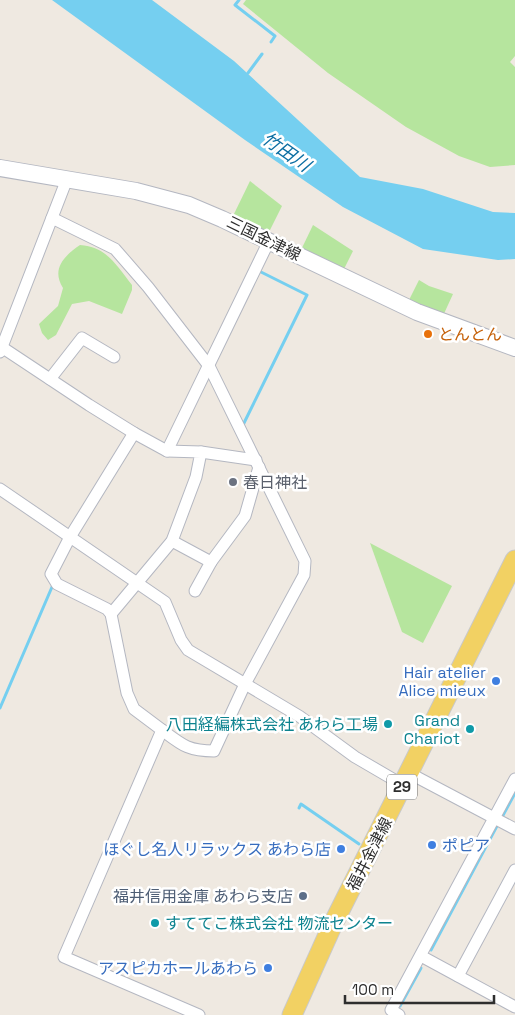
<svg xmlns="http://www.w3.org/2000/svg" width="515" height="1015" viewBox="0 0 515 1015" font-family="'Space Grotesk','Noto Sans JP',sans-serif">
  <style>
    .green { fill: #b6e59e }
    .water { fill: #75cff0 }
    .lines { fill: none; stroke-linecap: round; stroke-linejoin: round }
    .stream { stroke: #75cff0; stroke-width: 3 }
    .minor-casing { stroke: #b4b7c1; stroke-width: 13 }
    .secondary-casing { stroke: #b4b7c1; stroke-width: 18 }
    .primary-casing { stroke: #c9c9c9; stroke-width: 21 }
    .minor { stroke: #fff; stroke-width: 11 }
    .secondary { stroke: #fff; stroke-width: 16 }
    .primary { stroke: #f2d163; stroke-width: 19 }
    .food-dot { fill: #e8710a; stroke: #fff; stroke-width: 2 }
    .worship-dot { fill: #6b7280; stroke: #fff; stroke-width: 2 }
    .shop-dot { fill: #3f7fe0; stroke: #fff; stroke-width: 2 }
    .culture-dot { fill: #0f9aa8; stroke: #fff; stroke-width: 2 }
    .service-dot { fill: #5c6f8a; stroke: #fff; stroke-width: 2 }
    .labels { text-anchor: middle; stroke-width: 5; stroke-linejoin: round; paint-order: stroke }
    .shield { fill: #fff; stroke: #6d6d6d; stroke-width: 1 }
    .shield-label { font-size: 15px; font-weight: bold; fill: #2e2e2e }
    .street-label { font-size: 16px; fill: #2e2e2e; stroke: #fff }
    .food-label { font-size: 16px; fill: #c56008; stroke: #fff; text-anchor: start }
    .worship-label { font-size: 16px; fill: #5b616d; stroke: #fff; text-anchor: start }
    .shop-label { font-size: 16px; fill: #366cbe; stroke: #fff; text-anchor: end }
    .culture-label { font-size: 16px; fill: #0d838f; stroke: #fff; text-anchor: end }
    .service-label { font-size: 16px; fill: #4e5e75; stroke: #fff; text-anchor: end }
    .water-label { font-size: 18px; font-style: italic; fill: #0d6fa3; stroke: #fff }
  </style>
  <rect width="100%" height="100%" fill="#efe9e1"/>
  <!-- green -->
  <g class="green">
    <path d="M246,0H515V56L510,62L515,67V165L490,167L459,156L406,127L328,73L243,4Z"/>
    <path d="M250,181L282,206L268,234L233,216Z"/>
    <path d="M313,225L353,251L343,271L301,250Z"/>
    <path d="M80,245C107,247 116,265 132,285V290L122,314L89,301L72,304L56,335L48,340L42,333L39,324L58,306L63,288C51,269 64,256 80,245Z"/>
    <path d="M419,280L429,286L453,294L442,318L408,302Z"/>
    <path d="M370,543L452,586L423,643L402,632Z"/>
  </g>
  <!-- water -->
  <path class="water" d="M52,0H152L234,61L360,177L423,189L493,212L515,213V259L498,260L423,249L343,207L245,140Z"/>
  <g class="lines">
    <!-- stream -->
    <g class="stream">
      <path d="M239,0L235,5L275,36L271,42"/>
      <path d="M248,73L262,54"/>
      <path d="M243,425L307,295L261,272"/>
      <path d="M0,708L52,587"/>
      <path d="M299,808L301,804L359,844"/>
      <path d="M501,819L515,793"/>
      <path d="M431,950L498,824"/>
      <path d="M400,1006L421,968"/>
    </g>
    <!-- minor casing -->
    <g class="minor-casing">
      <g id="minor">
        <path d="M52,218L115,249L148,287L209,366L305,561L304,575L245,684L214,751C188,751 182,745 162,730"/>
        <path d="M0,346L89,405L134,433L167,451L201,452L196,477L172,541L111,614"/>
        <path d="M0,352L67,179"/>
        <path d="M50,379L82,338L114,357"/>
        <path d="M134,433L70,537L51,574L57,584L107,609L111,614L127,693L134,709L162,730L64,957L199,1015"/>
        <path d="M167,451L269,241"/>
        <path d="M201,452L256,460"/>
        <path d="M0,489L165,602L181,640L188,650L299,716L355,757L403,785"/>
        <path d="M172,541L211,562L245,516L259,467"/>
        <path d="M195,591L211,562"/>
        <path d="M409,773L515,829"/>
        <path d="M421,956L515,1007"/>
        <path d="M458,976L515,870"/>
        <path d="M399,1015L391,1010L515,779"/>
      </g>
    </g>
    <!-- secondary casing -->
    <g class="secondary-casing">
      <path id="secondary" d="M0,168L136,191L189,205L222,219L417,312L515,348"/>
    </g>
    <!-- primary casing -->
    <g class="primary-casing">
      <path id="primary" d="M292,1015L332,926L515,560"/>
    </g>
    <!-- minor -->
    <use href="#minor" class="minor"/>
    <!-- secondary -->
    <use href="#secondary" class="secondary"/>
    <!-- primary -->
    <use href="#primary" class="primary"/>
  </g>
  <!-- markers -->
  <circle class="food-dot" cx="428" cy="334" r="5"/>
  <circle class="worship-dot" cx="233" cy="482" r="5"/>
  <g class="shop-dot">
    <circle cx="496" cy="681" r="5"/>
    <circle cx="432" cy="845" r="5"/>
    <circle cx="341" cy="849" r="5"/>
    <circle cx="268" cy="968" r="5"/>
  </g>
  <g class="culture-dot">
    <circle cx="388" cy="724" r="5"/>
    <circle cx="470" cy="729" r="5"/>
    <circle cx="155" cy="923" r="5"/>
  </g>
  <circle class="service-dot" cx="303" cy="896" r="5"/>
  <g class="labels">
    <!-- shield labels -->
    <rect class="shield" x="387" y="774.5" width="30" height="25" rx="4"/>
    <g class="shield-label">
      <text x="402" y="792">29</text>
    </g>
    <!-- street labels -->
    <g class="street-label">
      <text transform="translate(264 238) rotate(26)" y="6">三国金津線</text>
      <text transform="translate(369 854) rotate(-63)" y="6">福井金津線</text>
    </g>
    <!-- food labels -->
    <g class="food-label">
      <text x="438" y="340">とんとん</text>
    </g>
    <!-- worship labels -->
    <g class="worship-label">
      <text x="243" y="488">春日神社</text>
    </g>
    <!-- shop labels -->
    <g class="shop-label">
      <text x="486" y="678">Hair atelier<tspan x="486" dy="18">Alice mieux</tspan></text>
      <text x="442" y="851" text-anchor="start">ポピア</text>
      <text x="331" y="855">ほぐし名人リラックス あわら店</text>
      <text x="258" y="974">アスピカホールあわら</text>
    </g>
    <!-- culture labels -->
    <g class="culture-label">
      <text x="460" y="726">Grand<tspan x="460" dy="18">Chariot</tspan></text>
      <text x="378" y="730">八田経編株式会社 あわら工場</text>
      <text x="165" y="929" text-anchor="start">すててこ株式会社 物流センター</text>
    </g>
    <!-- service labels -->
    <g class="service-label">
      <text x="293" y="902">福井信用金庫 あわら支店</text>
    </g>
    <!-- water labels -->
    <g class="water-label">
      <text transform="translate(286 152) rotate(35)" y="6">竹田川</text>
    </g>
  </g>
  <!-- scale -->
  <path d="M345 995v8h149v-8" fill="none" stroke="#2e2e2e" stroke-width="2.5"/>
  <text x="352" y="995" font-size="15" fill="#2e2e2e" stroke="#ffffff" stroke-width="4" paint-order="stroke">100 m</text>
</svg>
